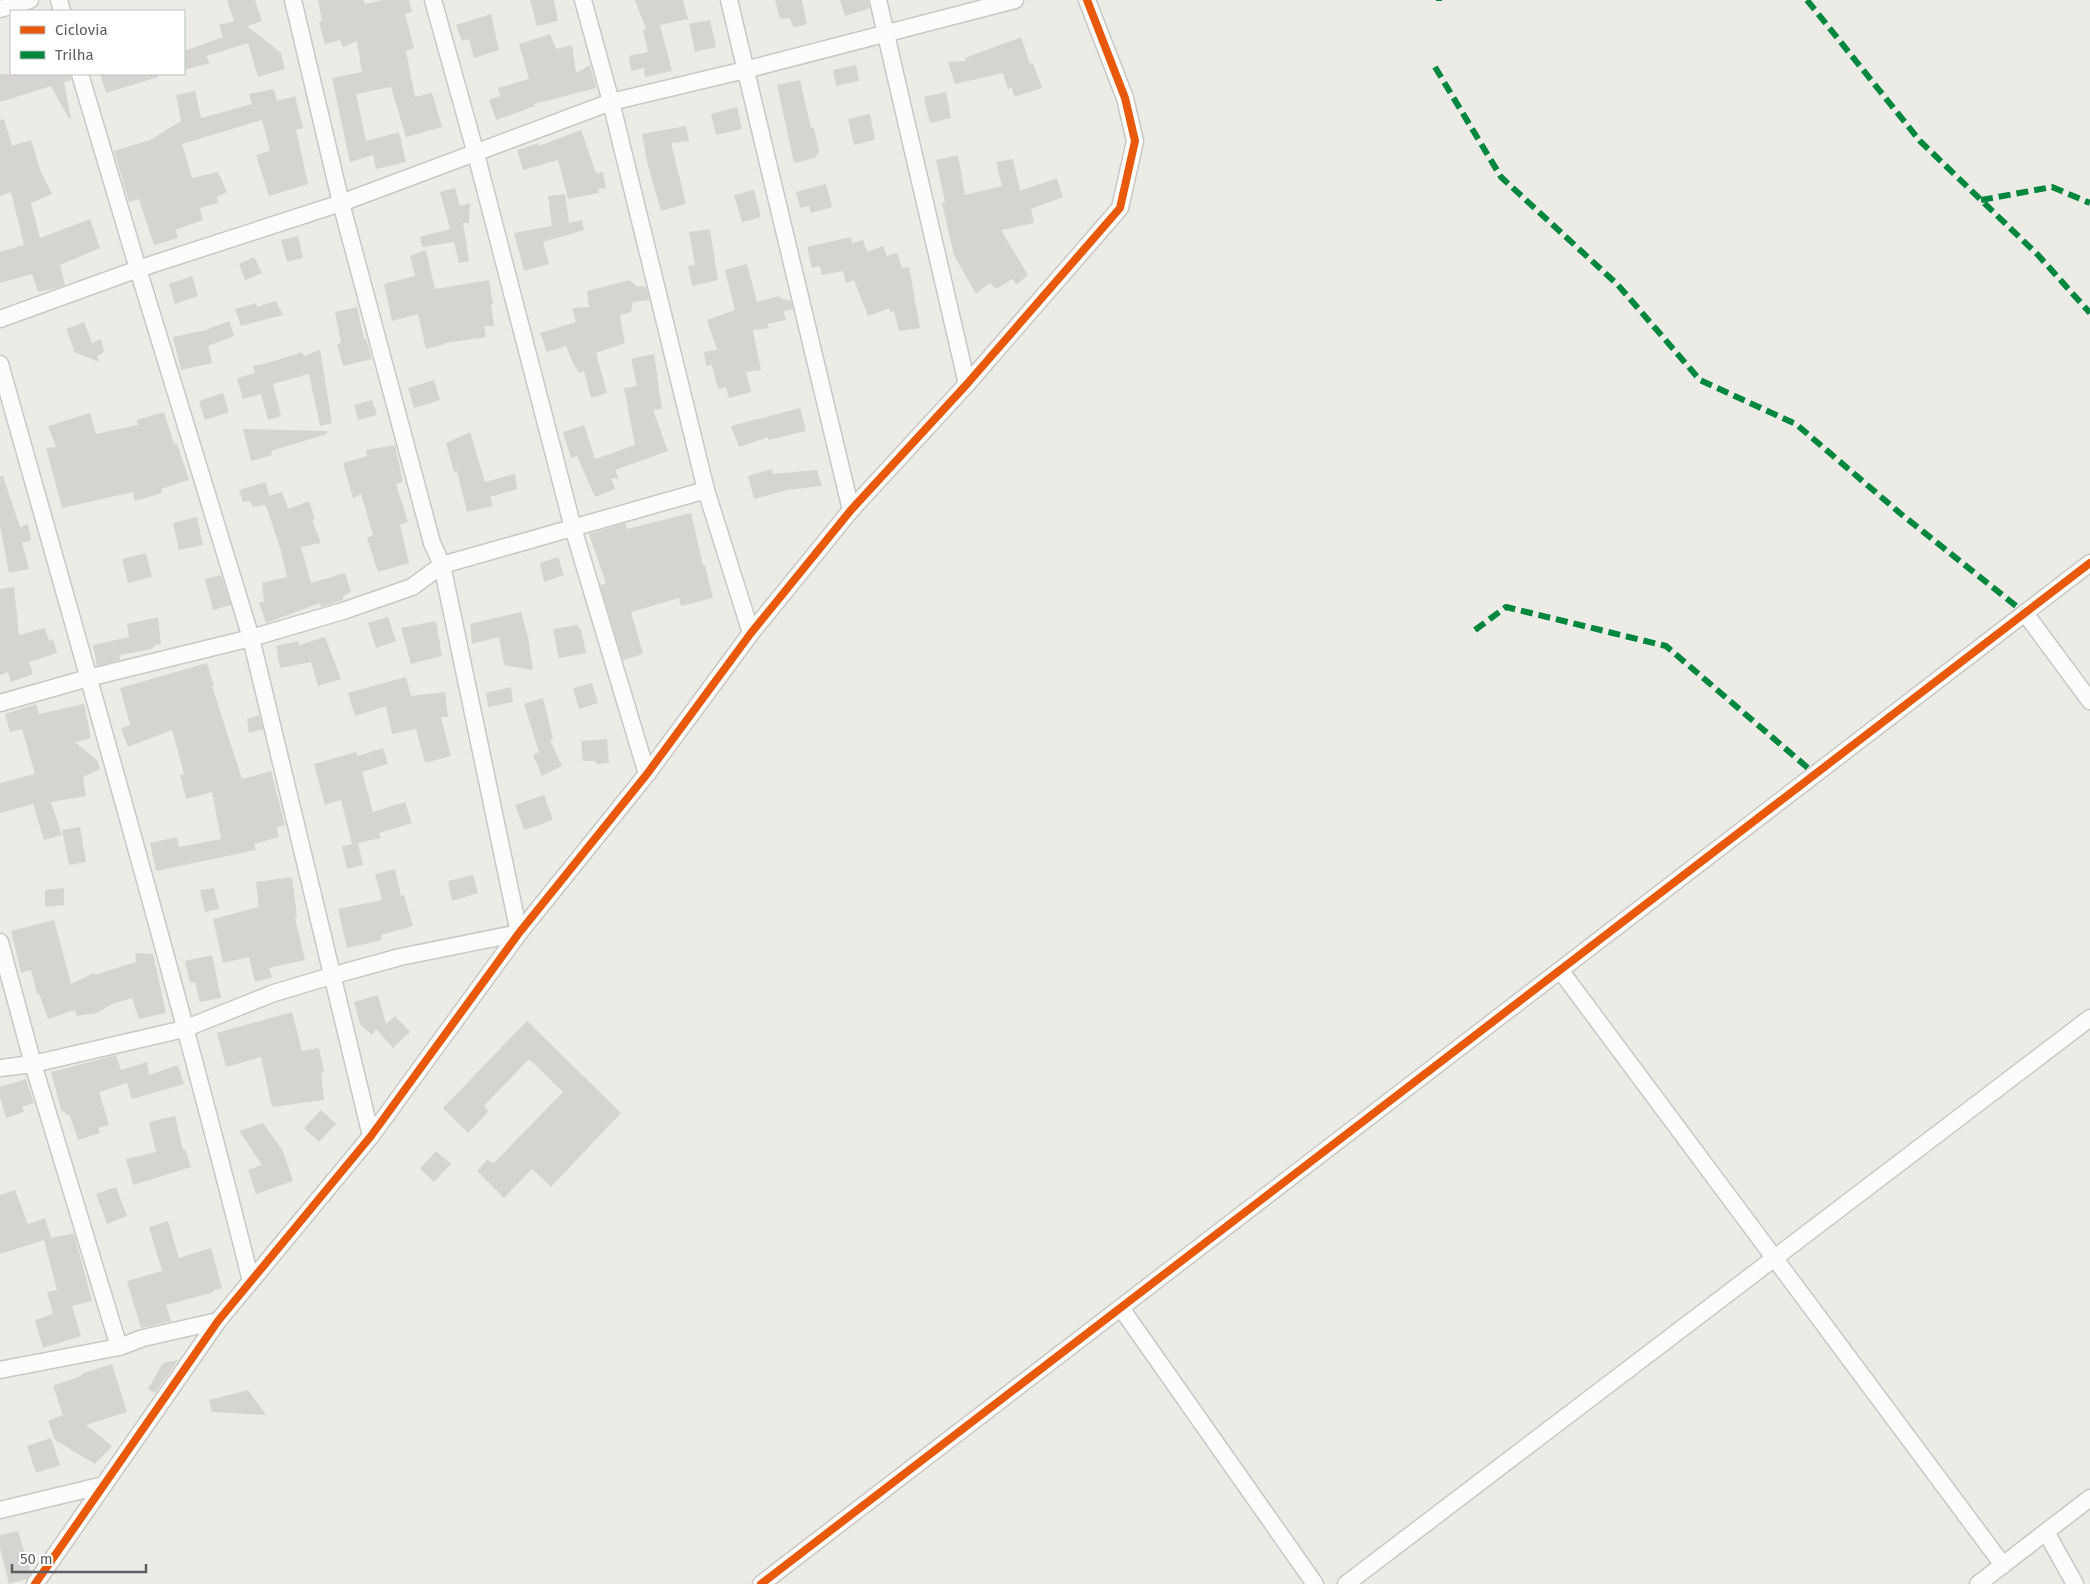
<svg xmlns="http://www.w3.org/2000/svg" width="2090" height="1584" viewBox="0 0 2090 1584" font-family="'Fira Sans',sans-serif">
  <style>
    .building { fill: #d6d4d1 }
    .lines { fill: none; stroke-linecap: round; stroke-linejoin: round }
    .minor-casing { stroke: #c8c8c6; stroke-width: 19 }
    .minor { stroke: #fcfcfb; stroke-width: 16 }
    .quiet { stroke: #00873e; stroke-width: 6; stroke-dasharray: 12 6; stroke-linecap: butt }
    .cycleway-casing { stroke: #fff; stroke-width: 11 }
    .cycleway { stroke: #e8590c; stroke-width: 8 }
  </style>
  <rect width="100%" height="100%" fill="#ecebe6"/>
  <!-- building -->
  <g class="building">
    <path d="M227,0H255L262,21L247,26L281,53L285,69L258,77L248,43L206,56L210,63L184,70V51L223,37L219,25L234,21Z"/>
    <path d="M318,0H363L365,4L383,0H409L412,12L405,14L414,48L406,51L415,97L432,93L442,127L406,137L391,87L356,94L366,141L399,132L406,162L376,169L373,155L350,162L332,78L362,72L357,41L343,47L340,40L325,44L319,22L322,21Z"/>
    <path d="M530,0H554L558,21L537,26Z"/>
    <path d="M635,0H683L688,19L660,25L672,71L645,77L644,68L631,71L629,56L648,52L643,30L646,29Z"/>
    <path d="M775,0H802L807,24L794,28L789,18L780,19Z"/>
    <path d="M840,0H868L870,8L845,16Z"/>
    <path d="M491,14L499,50L474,58L469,39L462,41L456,25Z"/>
    <path d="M710,20L716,47L695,52L689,24Z"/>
    <path d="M550,34L556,49L572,45L576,73L590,65L596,88L534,104L535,106L496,120L489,100L500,96L498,88L529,79L519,44Z"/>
    <path d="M1021,37L1030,64L1033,63L1042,88L1014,97L1012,88L1008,89L1003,73L955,84L948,62L966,61L965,58Z"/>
    <path d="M856,65L859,81L836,86L833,70Z"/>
    <path d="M0,74H70L71,80L64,82L71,118L69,119L51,86L0,102Z"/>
    <path d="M100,74H158V77L106,93Z"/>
    <path d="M800,80L811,128H814L819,151L815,158L794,163L777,85Z"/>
    <path d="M274,89L277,101L295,96L303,128L296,130L308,184L269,196L256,155L270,151L262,120L182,144L192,178L218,172L227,192L217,197L218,203L200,208L203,220L175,230L178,238L154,245L139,199L129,202L114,151L150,140L181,121L176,95L195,91L201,118L252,104L249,94Z"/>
    <path d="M946,92L951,118L930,123L924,97Z"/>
    <path d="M737,107L742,129L716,135L711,114Z"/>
    <path d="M870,114L875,140L854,145L848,119Z"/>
    <path d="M4,119L12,146L31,140L41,172L52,194L31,203L40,238L90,219L100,248L60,265L65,285L57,288L38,292L32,274L0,283V252L24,245L11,192L0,196V120Z"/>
    <path d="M686,126L689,141L671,143L686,204L661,211L647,162L642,134Z"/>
    <path d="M581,130L596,173L603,172L606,188L598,189L599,193L568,199L558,160L523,170L517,150L539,143V146Z"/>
    <path d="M958,155L965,195L1002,186L996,162L1013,159L1020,191L1057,178L1063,197L1031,209L1034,223L1001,230L1028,275L1016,285L1013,279L996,289L990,283L976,294L954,255L942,203L945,202L936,160Z"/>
    <path d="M826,184L832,207L811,213L809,206L800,208L796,192Z"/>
    <path d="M455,188L460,206L470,203L469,223H463L469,261L459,263L454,242L422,247L420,237L450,229L440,192Z"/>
    <path d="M754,190L761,217L742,222L734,195Z"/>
    <path d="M565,194L569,223L582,220L584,230L543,242L549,264L524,271L514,233L552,226L548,196Z"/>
    <path d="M710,229L718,280L692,286L688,266L695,265L689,232Z"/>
    <path d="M298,236L303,258L287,262L281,240Z"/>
    <path d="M851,237L852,243L863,240L867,252L883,246L887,256L897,253L902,268L909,267L920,328L899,331L894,311L890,312V308L868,316L854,280L846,283L843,271L822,275L820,266L812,268L807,247Z"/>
    <path d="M426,250L435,289L489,280L493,304H491L494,326H484L486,337L445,343V344L426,349L418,314L392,321L384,284L415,276L410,256Z"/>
    <path d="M254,257L262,273L245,280L239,264Z"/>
    <path d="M747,264L757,302L779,296L782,299L791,301L793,309L783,311L786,320L767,324L769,328L753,330L761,370L746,372L751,392L729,398L726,387L718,389L712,365L706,366L704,352L717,350L707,320L735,310L725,270Z"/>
    <path d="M192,276L198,296L175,304L169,284Z"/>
    <path d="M630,280L636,286L646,287L649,300L633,302L631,312L620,315L625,343L596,353L607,393L591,398L584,371L579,373L572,361L566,346L547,352L540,333L576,322L572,308L589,307L587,291Z"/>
    <path d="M276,301L283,315L241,326L235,309L256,303L257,307Z"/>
    <path d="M357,307L364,339H366L372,359L343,366L337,344L341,343L335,312Z"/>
    <path d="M229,321L234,336L208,346L212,363L181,370L173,337L206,330Z"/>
    <path d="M84,322L92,343L101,339L104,352L97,356L99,362L72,351L74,350L66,329Z"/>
    <path d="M320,350L332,423L320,426L309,374L273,384L281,416L268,420L261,394L243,399L237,378L255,373L253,366L268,363L302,352L304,356Z"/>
    <path d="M654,354L662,409L653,410L668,451L615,470L619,479L611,478L615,489L595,497L577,456L571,458L563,432L584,425L595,459L635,445L624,388L637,386L631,359Z"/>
    <path d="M434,380L440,400L414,408L408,388Z"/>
    <path d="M223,393L229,412L205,420L199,401Z"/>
    <path d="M372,400L377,415L358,420L354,405Z"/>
    <path d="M800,408L806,431L768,440V437L739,447L731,426Z"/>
    <path d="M164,412L174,444L177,443L189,480L161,489L162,493L135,501L133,492L62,508L46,448L56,447L48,426L90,413L96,434L138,425L137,420Z"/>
    <path d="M243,429L327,431V434L271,451L272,455L251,461Z"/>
    <path d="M470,432L485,482L515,474L517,489L490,497L493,506L467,512L457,471L454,472L446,443Z"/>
    <path d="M395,445L403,482L396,484L408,522L400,525L409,563L378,572L367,538L373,535L361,494L353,498L343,463L367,456L366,450Z"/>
    <path d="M772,469L773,474L817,470L822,486L787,490L754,499L748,476Z"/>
    <path d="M0,476H3L20,527L28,524L31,540L22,543L29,569L9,573L0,525Z"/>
    <path d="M266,482L269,496L282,492L288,509L309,501L315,519L312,520L321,543L301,547L311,583L345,573L351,592L343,596V600L321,607L320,603L266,623L259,603L264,601L262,583L287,577L281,551L266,505L253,507L250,501L243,502L239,490Z"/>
    <path d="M691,513L703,565H705L713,598L681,606L679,598L631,612L643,654L623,660L600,585L606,583L589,534L625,523L627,529Z"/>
    <path d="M197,517L203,545L179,550L173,523Z"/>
    <path d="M146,553L152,577L128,583L122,559Z"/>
    <path d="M558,557L564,575L544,582L540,563Z"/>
    <path d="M221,575L231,605L213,610L205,579Z"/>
    <path d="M14,587L19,635L45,628L49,641L53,639L57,653L29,662L33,674L11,682L8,672L0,675V589Z"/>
    <path d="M521,612L528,637L533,670L504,665L499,637L472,644L470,624Z"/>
    <path d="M158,617L161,644L155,645L152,649L120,655V660L97,666L93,645L129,637L127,624Z"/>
    <path d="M388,617L396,641L376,648L368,623Z"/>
    <path d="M436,621L442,656L411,664L401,628Z"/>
    <path d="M578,625V628L581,629L586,653L559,658L553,629Z"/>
    <path d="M325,637L341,679L318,686L311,662L280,668L276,646L298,641L299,645Z"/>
    <path d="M207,663L214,686H212L242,779L271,771L285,825L277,827L279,837L254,844L256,850L156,871L150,843L177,837L179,847L221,839L212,792L186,799L180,775L184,774L172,730L128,747L121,729L130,725L120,688Z"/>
    <path d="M406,677L411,696L445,692L448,717H441L451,756L425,763L416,729L392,734L386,706L355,716L348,693Z"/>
    <path d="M592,683L598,703L579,709L573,688Z"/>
    <path d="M511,687L513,702L488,707L486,693Z"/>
    <path d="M543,698L553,739L550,740L562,766L542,776L533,755L539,752L524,704Z"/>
    <path d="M36,704L39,714L84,704L91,738L75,742L97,760L100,769L83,777L86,796L51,802L62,835L44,840L33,804L0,813V783L35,774L22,729L10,732L5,714Z"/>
    <path d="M259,715L263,729L249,733L247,719Z"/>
    <path d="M607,739L609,763L597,764L595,761H583L581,741Z"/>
    <path d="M383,748L388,764L362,772L373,812L405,802L412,823L379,833L381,838L358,843L363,865L347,869L342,846L352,844L341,800L325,805L314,764L356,752L358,756Z"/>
    <path d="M544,795L553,820L524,830L515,805Z"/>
    <path d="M80,827L86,862L69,865L62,830Z"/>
    <path d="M395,869L401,896L404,895L413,926L381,935L382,940L347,948L338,909L382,900L375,874Z"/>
    <path d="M473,875L478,893L452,901L448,881Z"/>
    <path d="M292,877L297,917L295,918L305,960L269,968L272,977L255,982L249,957L223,963L213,919L259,907L256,882Z"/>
    <path d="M64,888V905L45,907V890Z"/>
    <path d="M214,888L219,909L205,912L200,890Z"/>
    <path d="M54,920L71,984L94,973V975L136,962L135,953L153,954L166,1013L139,1019L132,998L112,1004L97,1013L77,1016L75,1010L48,1019L39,993L37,994L31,970L21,973L11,931Z"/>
    <path d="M212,955L221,998L200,1002L195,982L190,983L185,961Z"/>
    <path d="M378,995L386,1024L395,1016L410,1032L393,1048L376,1029L372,1035L360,1024L354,1002Z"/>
    <path d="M292,1012L302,1051L319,1048L324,1072L321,1073L324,1100L272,1107L261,1057L226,1067L217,1033Z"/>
    <path d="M527,1021L621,1113L551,1187L532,1169L504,1198L477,1171L487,1160L494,1163L563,1092L529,1059L484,1106L489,1111L468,1133L443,1108Z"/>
    <path d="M116,1055L121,1070L147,1062L149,1075L178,1065L184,1084L132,1099L127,1083L99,1092L109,1125L98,1128L100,1133L78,1140L70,1116L61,1110L51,1072Z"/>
    <path d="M26,1079L34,1103L22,1107L24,1112L6,1118L0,1097V1087Z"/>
    <path d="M321,1110L336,1124L319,1142L304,1128Z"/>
    <path d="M175,1116L183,1150L185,1149L191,1167L133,1185L126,1159L156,1152L149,1122Z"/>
    <path d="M263,1123L283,1151L293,1181L256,1194L248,1170L262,1165L239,1131Z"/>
    <path d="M436,1151L451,1164L434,1182L420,1169Z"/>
    <path d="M116,1187L127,1216L107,1224L96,1194Z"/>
    <path d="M15,1190L28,1224L45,1218L51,1238L74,1233L92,1301L72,1306L81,1336L43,1348L35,1320L53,1314L47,1292L57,1290L44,1240L0,1254V1195Z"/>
    <path d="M168,1221L179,1258L211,1248L222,1288L214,1290V1292L166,1305L171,1321L141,1328L127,1281L162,1271L149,1227Z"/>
    <path d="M178,1360L155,1393L148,1389L163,1363Z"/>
    <path d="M112,1364L127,1412L86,1425L112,1446L95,1464L55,1440L48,1421L63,1415L53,1386L81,1376V1374Z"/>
    <path d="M248,1390L266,1415L212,1412L209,1400Z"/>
    <path d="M51,1438L60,1465L36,1473L27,1446Z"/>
    <path d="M18,1531L31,1573L27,1579L9,1584L0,1548V1535Z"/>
  </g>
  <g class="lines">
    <!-- minor casing -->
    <g class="minor-casing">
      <g id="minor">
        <path d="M59,0L62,11"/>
        <path d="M433,0L476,154L573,528L647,774"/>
        <path d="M583,0L611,102L706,490L751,633"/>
        <path d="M729,0L851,510"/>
        <path d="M878,0L967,384"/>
        <path d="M0,9L30,0"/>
        <path d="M80,74L138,269L251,638L371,1136"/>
        <path d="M0,319L138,269L341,203L611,102L745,70L1015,0"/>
        <path d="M0,364C86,669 174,974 251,1281"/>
        <path d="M2025,613L2090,701"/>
        <path d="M0,703L88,678L251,638L343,611L412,587L442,565L706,490"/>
        <path d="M0,942L33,1064L119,1347"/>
        <path d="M1560,970L2003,1565"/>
        <path d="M0,1068L33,1064L184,1029L274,993L331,976L400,957L519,933L442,565L432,543L341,203L293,0"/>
        <path d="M1121,1308L1315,1584"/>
        <path d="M0,1370L119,1347L143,1338L218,1321"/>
        <path d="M0,1510L104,1485"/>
        <path d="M2046,1532L2075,1584"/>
        <path d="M35,1584L218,1321L371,1136L519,933L647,774L751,633L851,510L967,384L1120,208L1135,141L1125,98L1087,0"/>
        <path d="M761,1584L2090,563"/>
        <path d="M1346,1584L2090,1018"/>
        <path d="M1978,1584L2090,1498"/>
      </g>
    </g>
    <!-- minor -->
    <use href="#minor" class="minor"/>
    <!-- quiet -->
    <g class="quiet">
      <path d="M1807,0L1920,141L2038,255L2090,313"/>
      <path d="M1439,1V0"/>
      <path d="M1435,67L1501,177L1618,285L1700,380L1796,424L1901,514L2025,613"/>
      <path d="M1981,200L2052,187L2090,203"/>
      <path d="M1475,630L1506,607L1666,646L1815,774"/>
    </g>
    <!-- cycleway casing -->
    <g class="cycleway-casing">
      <g id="cycleway">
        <path d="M35,1584L218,1321L371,1136L519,933L647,774L751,633L851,510L967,384L1120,208L1135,141L1125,98L1087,0"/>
        <path d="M761,1584L2090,563"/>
      </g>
    </g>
    <!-- cycleway -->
    <use href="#cycleway" class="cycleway"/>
  </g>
  <!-- legend -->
  <rect x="10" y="10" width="175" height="65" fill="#ffffff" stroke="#bdbfc1"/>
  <rect x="20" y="26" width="25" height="8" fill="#e8590c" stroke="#bdbfc1"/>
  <text x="55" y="35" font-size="15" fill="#5b5f64">Ciclovia</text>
  <rect x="20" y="51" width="25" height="8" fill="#00873e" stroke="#bdbfc1"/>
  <text x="55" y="60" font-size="15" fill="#5b5f64">Trilha</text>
  <!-- scale -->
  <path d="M12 1564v8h134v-8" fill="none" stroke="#5b5f64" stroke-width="2.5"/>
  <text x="20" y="1564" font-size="15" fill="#5b5f64" stroke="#ffffff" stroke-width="4" paint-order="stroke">50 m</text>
</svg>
